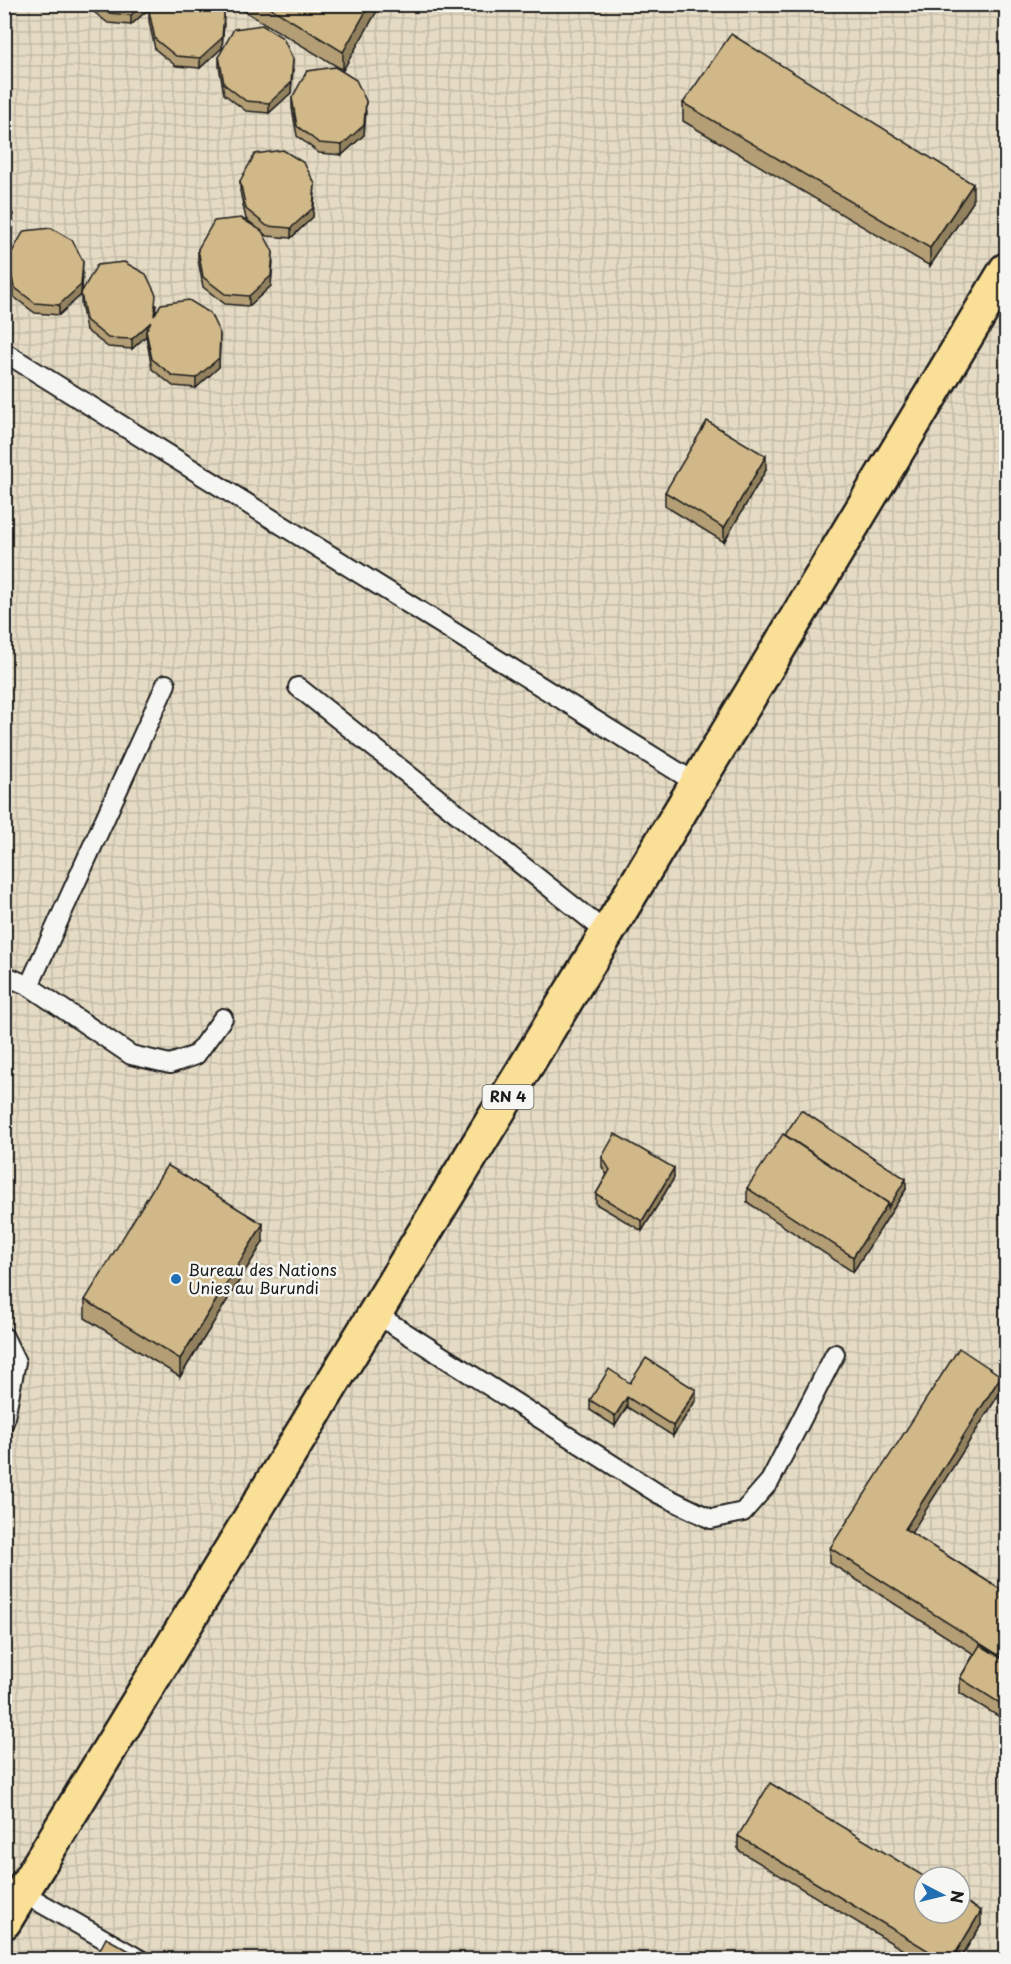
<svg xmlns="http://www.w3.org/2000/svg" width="1011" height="1964" viewBox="0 0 1011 1964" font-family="'Playpen Sans',sans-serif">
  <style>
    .industrial { fill: url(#industrial-grid); fill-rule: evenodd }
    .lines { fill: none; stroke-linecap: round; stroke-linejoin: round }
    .lane-casing { stroke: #1c1c1c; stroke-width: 22 }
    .primary-casing { stroke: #1c1c1c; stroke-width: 38 }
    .lane { stroke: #f6f6f2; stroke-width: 18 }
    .primary { stroke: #fadf96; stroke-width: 33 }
    .wall { fill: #b39e75; stroke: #1c1c1c; stroke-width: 1.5 }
    .shaded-wall { fill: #92815f; stroke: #1c1c1c; stroke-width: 1.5 }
    .building { fill: #d0b888; stroke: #1c1c1c; stroke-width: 1.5 }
    .poi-dot { fill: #1f6fb2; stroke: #f6f6f2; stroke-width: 2 }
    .labels { text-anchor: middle; stroke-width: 5; stroke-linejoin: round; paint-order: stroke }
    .shield { fill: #f6f6f2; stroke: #5d5d5c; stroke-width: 1.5 }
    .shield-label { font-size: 15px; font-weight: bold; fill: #1c1c1c }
    .poi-label { font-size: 16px; fill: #1c1c1c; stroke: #f6f6f2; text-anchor: start }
  </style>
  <defs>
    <pattern id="industrial-grid" width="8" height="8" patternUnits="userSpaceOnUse" patternTransform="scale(1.5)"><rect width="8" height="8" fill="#e5dbc4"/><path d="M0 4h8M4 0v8" fill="none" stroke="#c4bba8"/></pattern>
  </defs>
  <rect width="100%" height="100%" fill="#eeeadd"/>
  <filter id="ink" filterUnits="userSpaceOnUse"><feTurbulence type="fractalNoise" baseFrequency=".0167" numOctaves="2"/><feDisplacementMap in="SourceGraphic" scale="12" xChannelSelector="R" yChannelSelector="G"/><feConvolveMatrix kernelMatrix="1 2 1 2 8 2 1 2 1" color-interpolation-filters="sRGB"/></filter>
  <g filter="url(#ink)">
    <!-- industrial -->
    <path class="industrial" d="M5,5H1006V1959L5,1960ZM924,1877H960V1913H924Z"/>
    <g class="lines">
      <!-- lane casing -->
      <g class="lane-casing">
        <g id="lane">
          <path d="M4,352L696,783"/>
          <path d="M298,687L607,933"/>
          <path d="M4,975L29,986L131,1055L170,1064L196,1055L223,1018"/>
          <path d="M29,986L166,684"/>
          <path d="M376,1314L657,1493L711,1519L743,1512L770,1481L835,1354"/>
          <path d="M4,1337L16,1362L4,1422"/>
          <path d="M23,1893L141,1960"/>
        </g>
      </g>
      <!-- primary casing -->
      <g class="primary-casing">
        <path id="primary" d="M4,1922L607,933L1006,270"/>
      </g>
      <!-- lane -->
      <use href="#lane" class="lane"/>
      <!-- primary -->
      <use href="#primary" class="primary"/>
    </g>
    <!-- wall -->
    <g class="wall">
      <path d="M86,4H219L224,24L222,48L200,68L176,66L155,49L149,21V11L152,6L131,25L108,23L86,6Z"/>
      <path d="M239,4H381L343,70L239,8Z"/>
      <path d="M219,56L293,69L291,93L269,113L246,111L224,94L219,66Z"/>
      <path d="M292,98L366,111L364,135L342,155L319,153L297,136L292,108Z"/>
      <path d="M683,103L973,202L930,266L683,121Z"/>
      <path d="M240,181L315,194L313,217L291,238L267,236L263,233L273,262L271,286L249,306L225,304L203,287L198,259V249L256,227L246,219L240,191Z"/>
      <path d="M8,259L83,271L82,292L156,305L155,315L220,344L219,367L196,388L173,386L152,369L146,336L132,349L108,347L86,330L81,303V295L59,315L35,313L14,297L8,268Z"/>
      <path d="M766,470L724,542L665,506V492Z"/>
      <path d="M602,1157L674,1178L642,1231L596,1204V1194L607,1175L602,1167Z"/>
      <path d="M747,1188L906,1189L853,1272L747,1202Z"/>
      <path d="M263,1242L180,1377L85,1318V1300Z"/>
      <path d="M630,1383L696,1400L673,1436L627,1407L615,1426L590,1410V1400Z"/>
      <path d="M1001,1391L911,1533L1006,1593V1721L960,1693V1678L974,1654L830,1563V1548Z"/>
      <path d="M738,1836L981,1925L960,1959H918L738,1850Z"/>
    </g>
    <!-- shaded-wall -->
    <g class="shaded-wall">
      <path d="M143,4H154L131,25V15Z"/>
      <path d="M370,4H381L343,70V52Z"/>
      <path d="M224,14L222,48L200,68V58Z"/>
      <path d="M293,59L291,93L269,113V103Z"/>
      <path d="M366,101L364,135L342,155V145Z"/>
      <path d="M315,184L313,217L291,238V228Z"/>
      <path d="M973,184V202L930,266V248Z"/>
      <path d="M13,214L11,248L4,254V244Z"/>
      <path d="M273,252L271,286L249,306V296Z"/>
      <path d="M83,261L81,295L59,315V305Z"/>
      <path d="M151,322L146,331V336L132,349V339Z"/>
      <path d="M220,334L219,367L196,388V378Z"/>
      <path d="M766,456V470L724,542V528Z"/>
      <path d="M674,1168V1178L642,1231V1221Z"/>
      <path d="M906,1179V1189L853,1272V1257L888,1203Z"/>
      <path d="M263,1224V1242L180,1377V1359Z"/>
      <path d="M1001,1376V1391L905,1543V1529Z"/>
      <path d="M696,1390V1400L673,1436V1426Z"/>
      <path d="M627,1397V1407L615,1426V1416Z"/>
      <path d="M981,1911V1925L960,1959H952Z"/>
    </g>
    <!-- building -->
    <g class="building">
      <path d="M97,4H143L131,15L108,13Z"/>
      <path d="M153,4H219L224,14L222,38L200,58L176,56L155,39L149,11Z"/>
      <path d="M264,4H370L343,52Z"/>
      <path d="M262,25L283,38L293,59L291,83L269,103L246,101L224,84L219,56L234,29Z"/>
      <path d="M731,34L973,184L930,248L683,103Z"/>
      <path d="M335,67L356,80L366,101L364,125L342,145L319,143L297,126L292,98L307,71Z"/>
      <path d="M283,150L304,163L315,184L313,208L291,228L267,226L246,209L240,181L255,154Z"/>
      <path d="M4,198L13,214L11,238L4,244Z"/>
      <path d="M241,218L262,231L273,252L271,276L249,296L225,294L203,277L198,249L214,221Z"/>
      <path d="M51,228L72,240L83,261L81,285L59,305L35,303L14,287L8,259L24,231Z"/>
      <path d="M124,262L146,274L156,295L154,316L161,304L189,300L210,313L220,334L219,358L196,378L173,376L152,359L146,331L151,322L132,339L108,338L86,320L81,293L97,265Z"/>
      <path d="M707,421L766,456L724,528L665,492Z"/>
      <path d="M801,1110L906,1179L888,1208V1203L785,1135Z"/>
      <path d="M615,1134L674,1168L642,1221L596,1194L610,1170L602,1157Z"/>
      <path d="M783,1134L888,1203L853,1257L747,1188Z"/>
      <path d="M167,1165L263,1224L180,1359L85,1300Z"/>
      <path d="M959,1348L1001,1376L905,1529L1006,1593V1660L830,1548Z"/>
      <path d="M646,1358L696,1390L673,1426L627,1397L615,1416L590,1400L609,1369L630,1383Z"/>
      <path d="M980,1645L1006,1661V1707L960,1678Z"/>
      <path d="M770,1783L925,1877H924V1913H960V1898L981,1911L952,1959H942L738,1836Z"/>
      <path d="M106,1938L144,1959H95Z"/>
    </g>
  </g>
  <!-- markers -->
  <circle class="poi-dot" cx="176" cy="1279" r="6"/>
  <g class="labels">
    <!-- shield labels -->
    <rect class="shield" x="482.5" y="1085" width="51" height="24" rx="4.5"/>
    <g class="shield-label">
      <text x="508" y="1102">RN 4</text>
    </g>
    <!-- poi labels -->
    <g class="poi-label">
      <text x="188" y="1276">Bureau des Nations<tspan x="188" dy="18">Unies au Burundi</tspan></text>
    </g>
  </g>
  <!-- margin -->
  <rect width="1011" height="1964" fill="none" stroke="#f6f6f2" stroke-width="24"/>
  <rect x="12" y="12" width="987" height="1940" fill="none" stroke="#1c1c1c" stroke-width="2" filter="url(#ink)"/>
  <!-- north arrow -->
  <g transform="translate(942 1895) rotate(97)"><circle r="28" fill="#f6f6f2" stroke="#9f9f9c" stroke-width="1.5"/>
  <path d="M0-4.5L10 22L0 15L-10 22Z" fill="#1f6fb2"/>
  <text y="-9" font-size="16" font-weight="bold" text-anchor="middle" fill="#1c1c1c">N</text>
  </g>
</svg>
